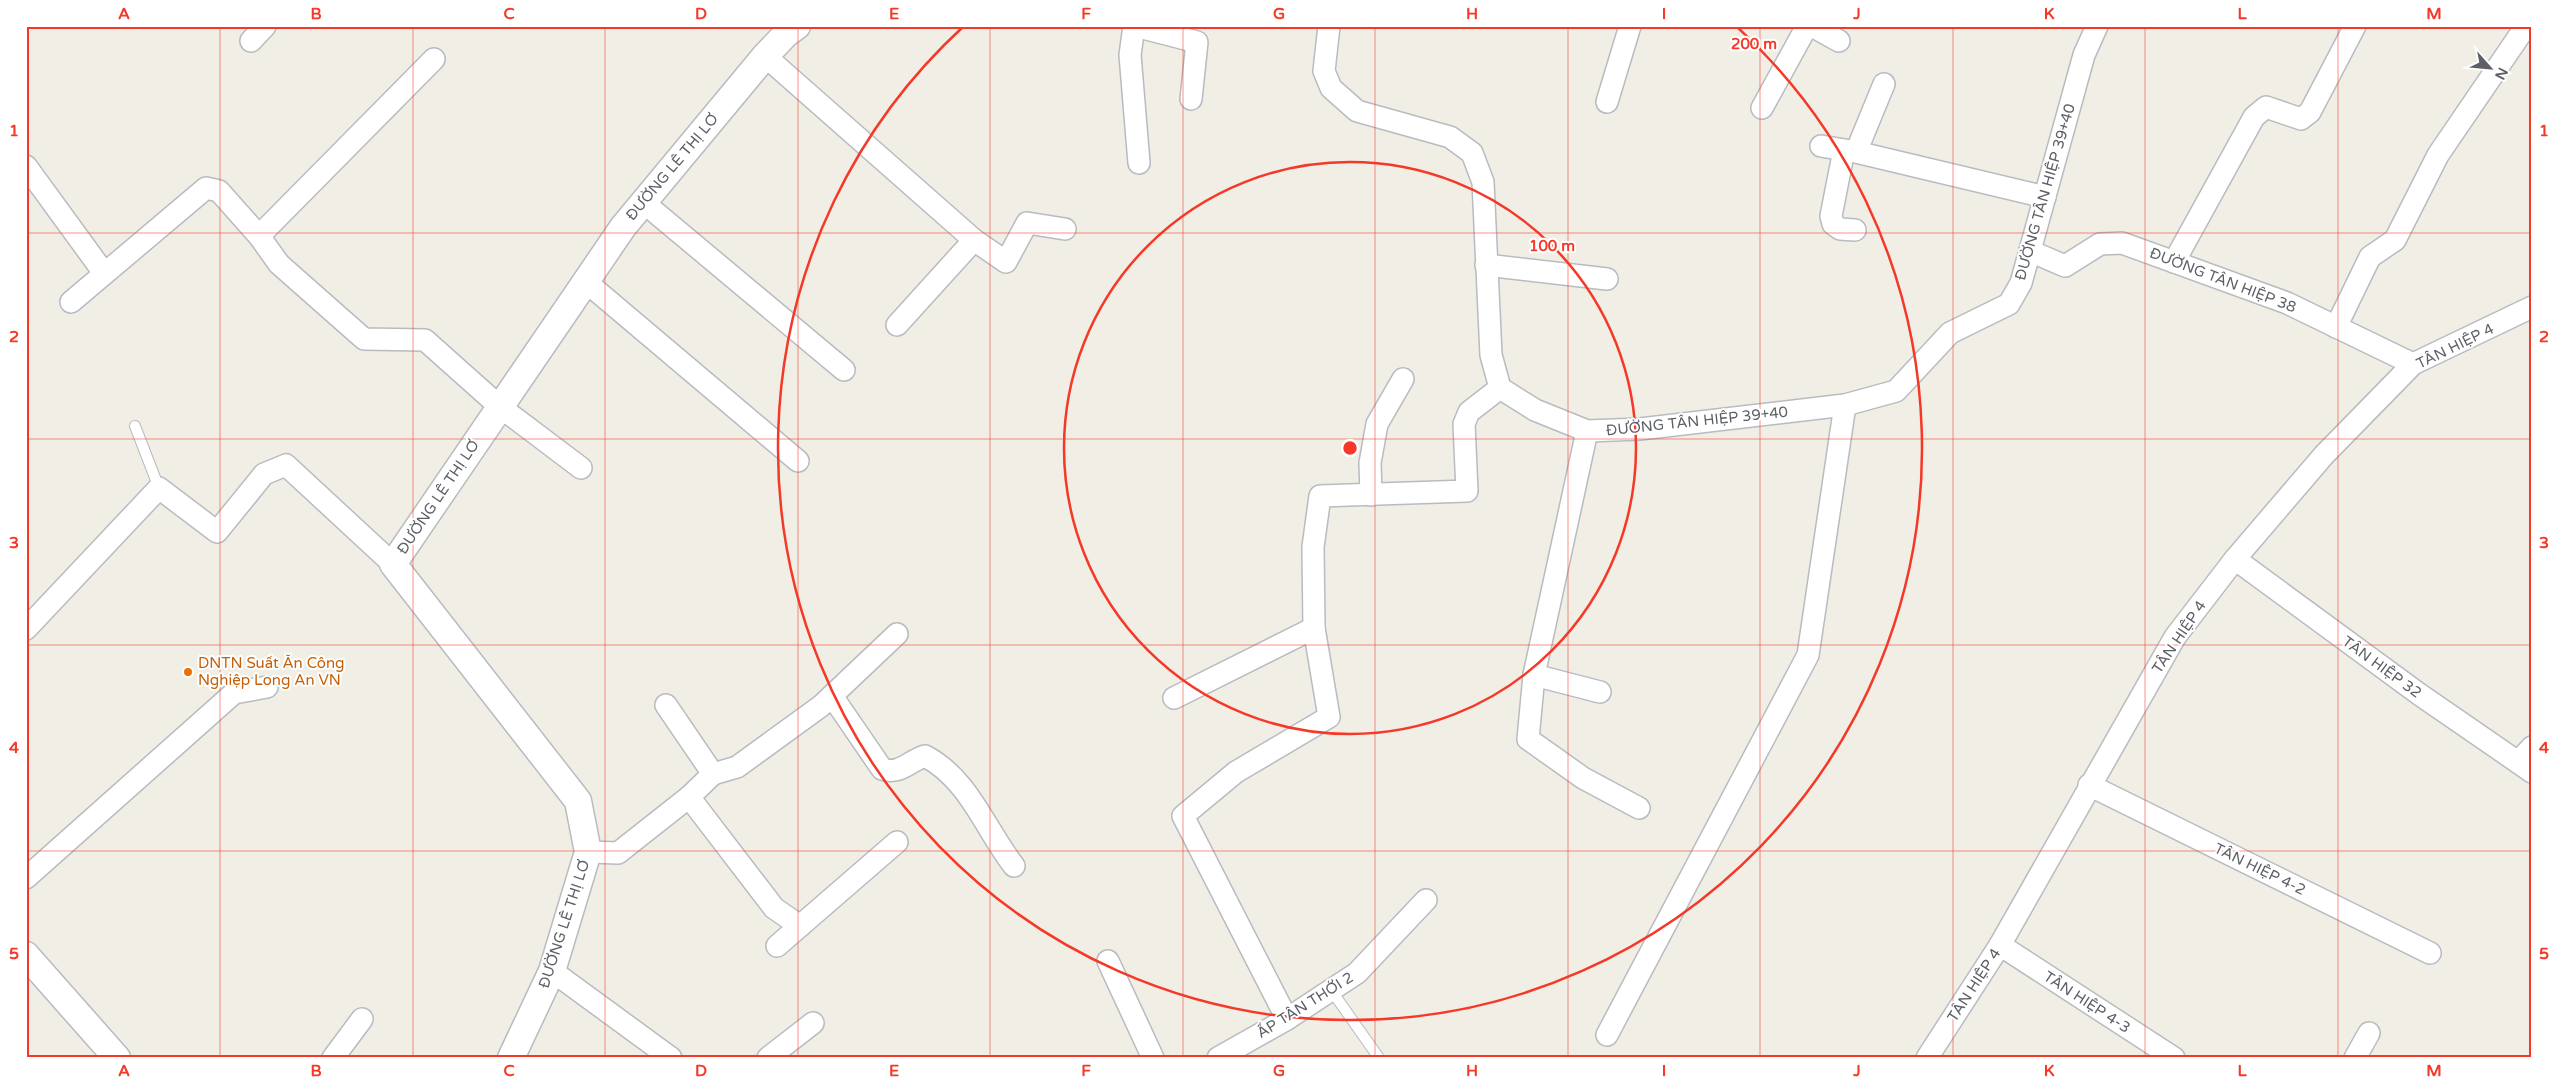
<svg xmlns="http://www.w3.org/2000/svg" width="2558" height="1084" viewBox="0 0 2558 1084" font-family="'Varela Round',sans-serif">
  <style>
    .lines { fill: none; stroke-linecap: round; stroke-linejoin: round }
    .service-casing { stroke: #b8bbc0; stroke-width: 12 }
    .minor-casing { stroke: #b8bbc0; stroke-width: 24 }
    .tertiary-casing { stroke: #b8bbc0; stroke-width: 29 }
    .service { stroke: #fff; stroke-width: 10 }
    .minor { stroke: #fff; stroke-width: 21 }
    .tertiary { stroke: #fff; stroke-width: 26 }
    .grid { fill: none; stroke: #f53827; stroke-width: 1; stroke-opacity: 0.55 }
    .ring { fill: none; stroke: #f53827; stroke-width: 2.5 }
    .food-dot { fill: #e8710a; stroke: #fff; stroke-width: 2 }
    .labels { text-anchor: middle; stroke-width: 4; stroke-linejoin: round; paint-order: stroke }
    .street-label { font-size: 15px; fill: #5d6167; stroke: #fff }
    .food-label { font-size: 15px; fill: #c56008; stroke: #fff; text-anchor: start }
    .centre { fill: #f53827; stroke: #fff; stroke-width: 2.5 }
    .ring-label { font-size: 15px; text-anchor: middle; font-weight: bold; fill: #f53827; stroke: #fff; stroke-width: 4; stroke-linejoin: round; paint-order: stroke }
    .neatline { fill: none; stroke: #f53827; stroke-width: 2 }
    .grid-label { font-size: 16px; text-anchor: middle; font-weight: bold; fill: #f53827 }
  </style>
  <rect width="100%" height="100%" fill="#f0eee5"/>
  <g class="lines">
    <!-- service casing -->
    <g class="service-casing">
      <g id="service">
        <path d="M135,426L159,488"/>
        <path d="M1331,990L1379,1058"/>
      </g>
    </g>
    <!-- minor casing -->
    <g class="minor-casing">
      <g id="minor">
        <path d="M1134,26L1130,55L1139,163"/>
        <path d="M1135,26L1197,42L1191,99"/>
        <path d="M1329,26L1324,71L1331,88L1357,111L1450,137L1472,153L1483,182L1491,355L1500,388L1535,410L1587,431L1640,429L1845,405L1896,391L1950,333L2009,304L2021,283L2084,55L2097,26"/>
        <path d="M1812,26L1839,41"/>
        <path d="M251,41L265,26"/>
        <path d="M765,56L974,240L1006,262L1027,223L1065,229"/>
        <path d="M1607,102L1630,26"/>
        <path d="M1762,108L1807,26"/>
        <path d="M1821,146L1856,152L2045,197"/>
        <path d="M1844,150L1831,216L1833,224L1840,229L1855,230"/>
        <path d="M1856,152L1884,84"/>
        <path d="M26,166L104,273"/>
        <path d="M643,202L844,370"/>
        <path d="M259,236L434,59"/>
        <path d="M2030,251L2065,266L2100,244L2122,243L2287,303L2413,364"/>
        <path d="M2174,262L2254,117L2266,107L2301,119L2310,112L2355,26"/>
        <path d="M1486,265L1607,279"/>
        <path d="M585,281L798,461"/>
        <path d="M71,302L206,188L219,191L259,236L279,264L364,339L425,340L499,406L581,468"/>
        <path d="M897,325L974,240"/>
        <path d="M2336,327L2370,257L2395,240L2438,155L2526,26"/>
        <path d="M1587,431L1534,675L1528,739L1583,778L1639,808"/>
        <path d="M1371,495L1370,463L1377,424L1403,379"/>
        <path d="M2235,559L2419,694L2532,772"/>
        <path d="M26,629L159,488L217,532L264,474L286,465L393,564"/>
        <path d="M1534,675L1600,692"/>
        <path d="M832,696L882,769C900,775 909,761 925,756C969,779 985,829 1014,866"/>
        <path d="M1174,698L1314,628"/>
        <path d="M2518,762L2532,747"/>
        <path d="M713,774L737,767L821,706L897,634"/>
        <path d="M2089,785L2430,953"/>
        <path d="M689,797L774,908L800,926L897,842"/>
        <path d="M588,852L618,853L689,797L713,774L666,705"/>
        <path d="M26,878L234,693L267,687"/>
        <path d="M2000,945L2174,1058"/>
        <path d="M777,946L800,926"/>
        <path d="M1108,961L1153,1058"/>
        <path d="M552,971L671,1058"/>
        <path d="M1287,1019L1183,816L1236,772L1329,717L1314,628L1313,547L1320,496L1467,491L1464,424L1469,412L1500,388"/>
        <path d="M1607,1035L1808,655L1845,405"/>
        <path d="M333,1058L362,1019"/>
        <path d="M768,1058L813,1023"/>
        <path d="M1218,1058L1287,1019L1357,973L1426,900"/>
        <path d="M1927,1058L2000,945L2175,637L2235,559L2324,455L2413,364L2532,307"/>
        <path d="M2355,1058L2369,1033"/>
      </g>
    </g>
    <!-- tertiary casing -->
    <g class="tertiary-casing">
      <g id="tertiary">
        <path d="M26,955L117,1058"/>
        <path d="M511,1058L552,971L588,852L578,801L393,564L623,227L765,56L786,34L797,26"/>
      </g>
    </g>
    <!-- service -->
    <use href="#service" class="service"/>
    <!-- minor -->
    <use href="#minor" class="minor"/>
    <!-- tertiary -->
    <use href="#tertiary" class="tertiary"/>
  </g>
  <!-- grid -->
  <path class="grid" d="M220,26V1058M413,26V1058M605,26V1058M798,26V1058M990,26V1058M1183,26V1058M1375,26V1058M1568,26V1058M1760,26V1058M1953,26V1058M2145,26V1058M2338,26V1058M26,233H2532M26,439H2532M26,645H2532M26,851H2532"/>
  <!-- distance rings -->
  <g class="ring">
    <circle cx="1350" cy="448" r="286"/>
    <path d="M1736 26A572 572 0 1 1 964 26"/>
  </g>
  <!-- markers -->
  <circle class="food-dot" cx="188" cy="672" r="5"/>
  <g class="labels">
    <!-- street labels -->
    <g class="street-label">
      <text transform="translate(672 167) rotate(-50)" y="5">ĐƯỜNG LÊ THỊ LƠ</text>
      <text transform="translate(2045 192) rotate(-74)" y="5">ĐƯỜNG TÂN HIỆP 39+40</text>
      <text transform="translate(2223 280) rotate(21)" y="5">ĐƯỜNG TÂN HIỆP 38</text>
      <text transform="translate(2455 346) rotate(-26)" y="5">TÂN HIỆP 4</text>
      <text transform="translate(1697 421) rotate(-6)" y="5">ĐƯỜNG TÂN HIỆP 39+40</text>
      <text transform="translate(438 497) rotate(-56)" y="5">ĐƯỜNG LÊ THỊ LƠ</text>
      <text transform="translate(2179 637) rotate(-56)" y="5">TÂN HIỆP 4</text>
      <text transform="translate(2382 667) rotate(36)" y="5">TÂN HIỆP 32</text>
      <text transform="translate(2260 869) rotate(26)" y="5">TÂN HIỆP 4-2</text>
      <text transform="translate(564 924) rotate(-72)" y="5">ĐƯỜNG LÊ THỊ LƠ</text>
      <text transform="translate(1974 985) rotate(-57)" y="5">TÂN HIỆP 4</text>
      <text transform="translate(2087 1002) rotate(33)" y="5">TÂN HIỆP 4-3</text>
      <text transform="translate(1305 1005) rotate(-32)" y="5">ẤP TÂN THỚI 2</text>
    </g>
    <!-- food labels -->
    <g class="food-label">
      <text x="198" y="668">DNTN Suất Ăn Công<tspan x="198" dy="17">Nghiệp Long An VN</tspan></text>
    </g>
  </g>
  <circle cx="1350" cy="448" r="8" class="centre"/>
  <g class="ring-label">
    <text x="1754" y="49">200 m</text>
    <text x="1552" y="251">100 m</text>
  </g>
  <!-- border -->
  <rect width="2558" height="1084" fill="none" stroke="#ffffff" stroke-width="55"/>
  <!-- north arrow -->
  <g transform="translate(2490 68) rotate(117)" stroke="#ffffff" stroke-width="4" paint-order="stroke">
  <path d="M0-4L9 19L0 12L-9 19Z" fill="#5d6167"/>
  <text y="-8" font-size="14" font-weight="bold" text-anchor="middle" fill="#5d6167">N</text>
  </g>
  <rect x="28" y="28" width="2502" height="1028" class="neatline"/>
  <g class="grid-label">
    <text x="124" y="19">A</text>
    <text x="316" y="19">B</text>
    <text x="509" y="19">C</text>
    <text x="701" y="19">D</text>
    <text x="894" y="19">E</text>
    <text x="1086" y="19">F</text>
    <text x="1279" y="19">G</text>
    <text x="1472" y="19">H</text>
    <text x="1664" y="19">I</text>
    <text x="1857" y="19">J</text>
    <text x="2049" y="19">K</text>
    <text x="2242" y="19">L</text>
    <text x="2434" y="19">M</text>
    <text x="14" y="136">1</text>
    <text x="2544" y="136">1</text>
    <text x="14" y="342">2</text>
    <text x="2544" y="342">2</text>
    <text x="14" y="548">3</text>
    <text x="2544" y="548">3</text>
    <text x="14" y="753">4</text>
    <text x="2544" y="753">4</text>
    <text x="14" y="959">5</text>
    <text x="2544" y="959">5</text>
    <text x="124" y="1076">A</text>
    <text x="316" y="1076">B</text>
    <text x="509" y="1076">C</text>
    <text x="701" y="1076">D</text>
    <text x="894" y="1076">E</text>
    <text x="1086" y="1076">F</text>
    <text x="1279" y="1076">G</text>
    <text x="1472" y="1076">H</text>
    <text x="1664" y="1076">I</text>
    <text x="1857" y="1076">J</text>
    <text x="2049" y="1076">K</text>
    <text x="2242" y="1076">L</text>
    <text x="2434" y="1076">M</text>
  </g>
</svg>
